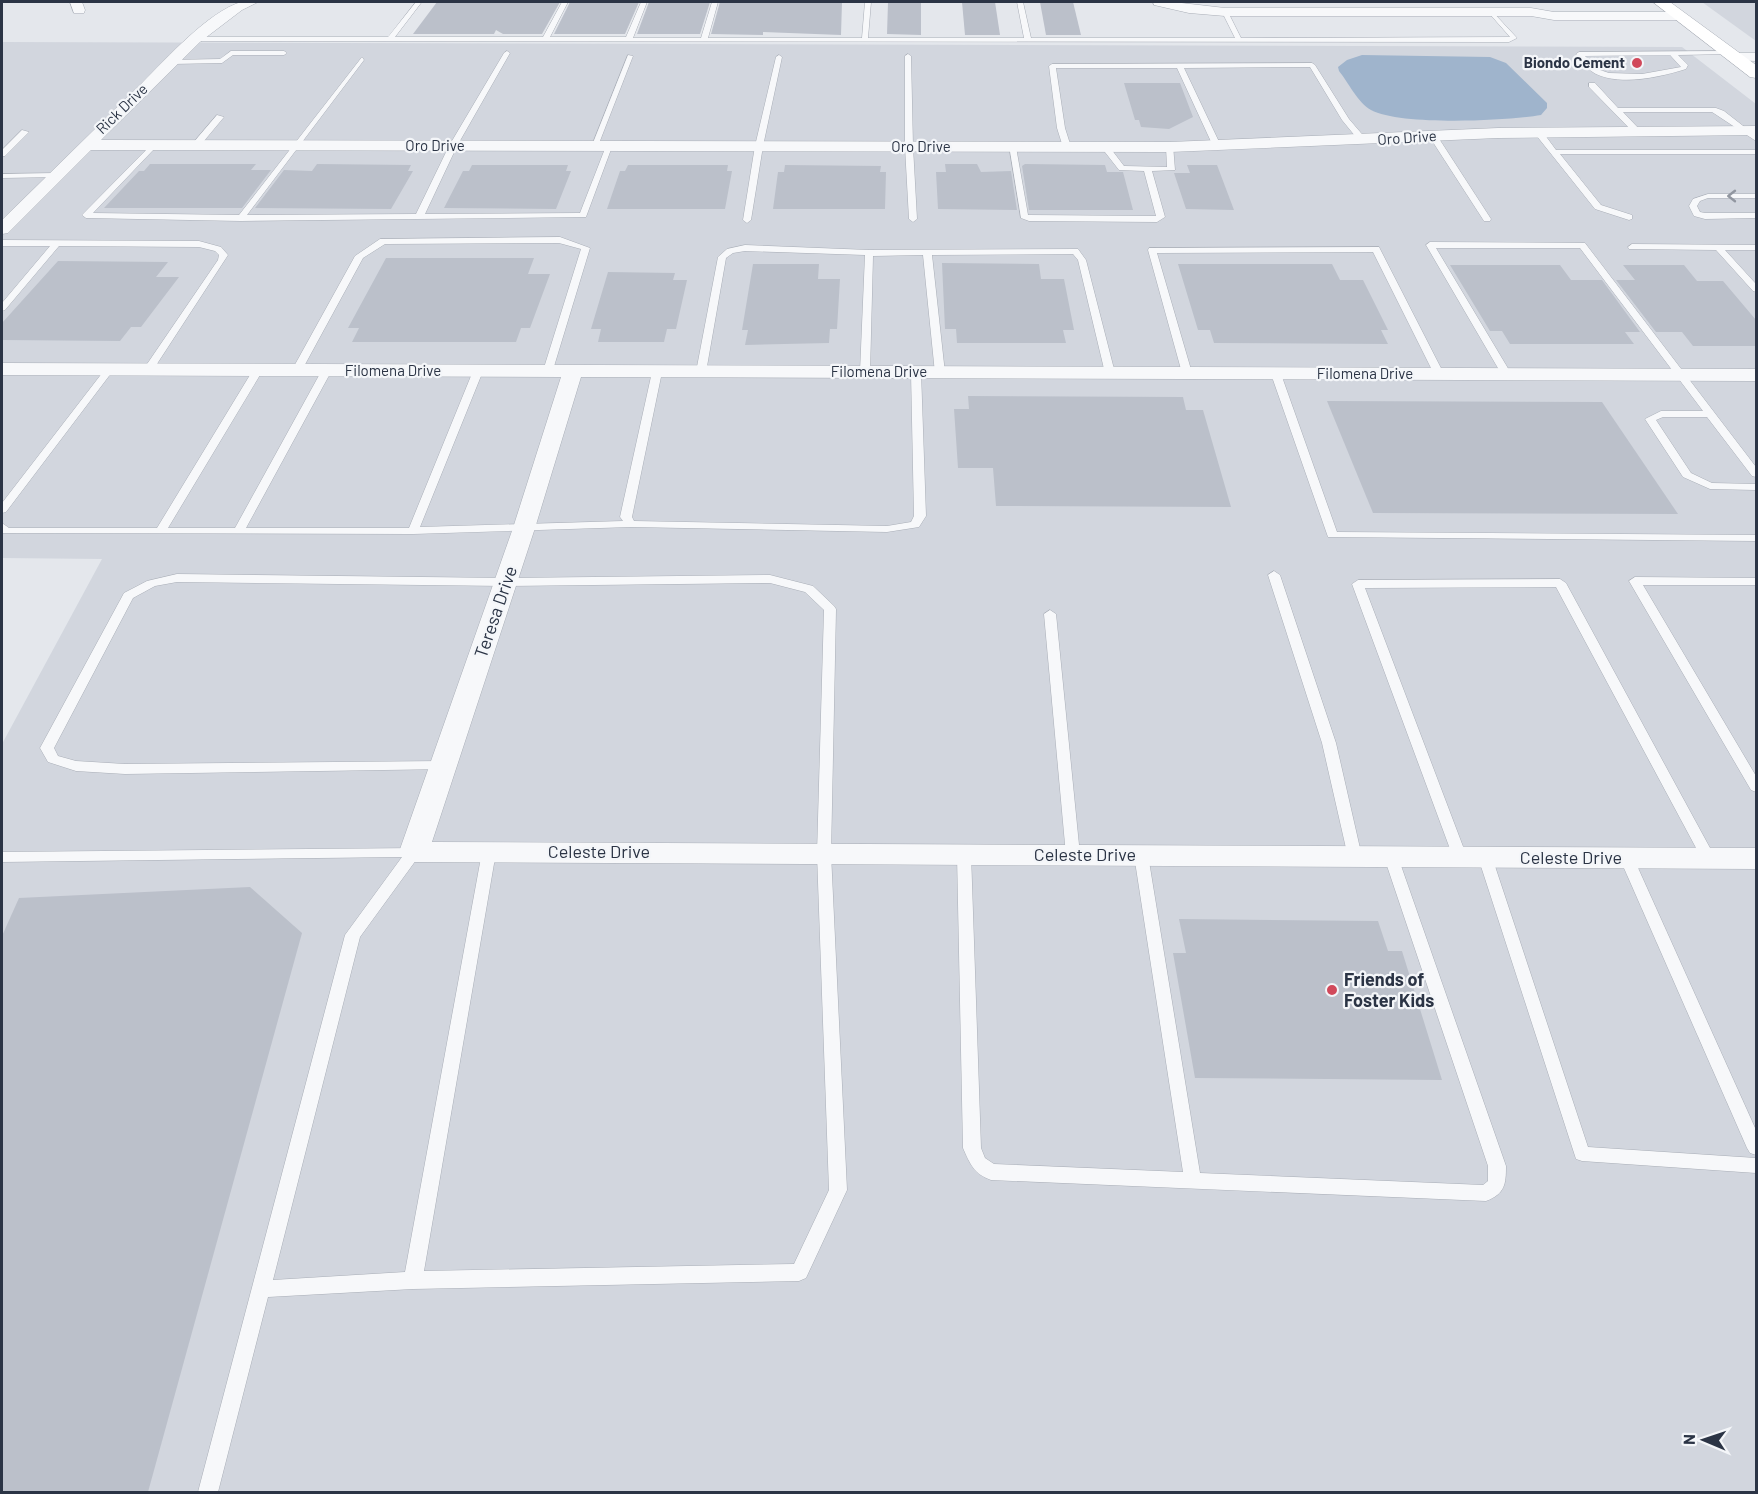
<svg xmlns="http://www.w3.org/2000/svg" width="1758" height="1494" viewBox="0 0 1758 1494" font-family="Barlow,sans-serif">
  <style>
    .built { fill: #d2d6de }
    .water { fill: #9fb4cc }
    .building { fill: #bbc0ca }
    .lines { fill: none; stroke-linecap: round; stroke-linejoin: round }
    .service-casing { stroke: #a9aeb7; stroke-width: 1 }
    .minor-casing { stroke: #a9aeb7; stroke-width: 1 }
    .secondary-casing { stroke: #a9aeb7; stroke-width: 1 }
    .service { fill: #f7f8fa; fill-rule: evenodd }
    .minor { fill: #f7f8fa; fill-rule: evenodd }
    .secondary { fill: #fff; fill-rule: evenodd }
    .oneway { stroke: #9196a0 }
    .poi-dot { fill: #d1495b; stroke: #f4f6f9; stroke-width: 2 }
    .labels { text-anchor: middle; stroke-width: 4.5; stroke-linejoin: round; paint-order: stroke }
    .far-poi-label { font-size: 15px; font-weight: bold; fill: #2b3445; stroke: #f4f6f9; text-anchor: end }
    .far-street-label { font-size: 15px; fill: #2b3445; stroke: #f4f6f9 }
    .street-label { font-size: 18px; fill: #2b3445; stroke: #f4f6f9 }
    .poi-label { font-size: 18px; font-weight: bold; fill: #2b3445; stroke: #f4f6f9; text-anchor: start }
  </style>
  <rect width="100%" height="100%" fill="#e4e7ec"/>
  <!-- built -->
  <g class="built">
    <path d="M1702,2H1756V41Z"/>
    <path d="M2,42L1682,47L1756,104V1492H2V744L102,559L2,558Z"/>
  </g>
  <!-- water -->
  <path class="water" d="M1362,55L1490,57L1506,63L1547,103V108L1541,115C1507,121 1401,126 1371,110C1358,103 1348,82 1339,71L1338,67L1347,60Z"/>
  <!-- building -->
  <g class="building">
    <path d="M437,2H560L542,34H503L496,30L494,34H413Z"/>
    <path d="M570,2H639L625,34H554Z"/>
    <path d="M649,2H710L700,34H637Z"/>
    <path d="M720,2H842L841,35L763,32V35L711,34Z"/>
    <path d="M888,2H921V35L887,34Z"/>
    <path d="M962,2H995L1000,35H965Z"/>
    <path d="M1040,2H1073L1081,35H1046Z"/>
    <path d="M1124,83H1180L1193,117L1169,129L1141,127L1139,120H1135Z"/>
    <path d="M150,164H256L251,170H271L242,208H104L139,171H144Z"/>
    <path d="M317,164L411,165L408,171H413L391,209L255,208L284,170L312,171Z"/>
    <path d="M945,164H977L981,172L1011,171L1017,210L938,209L936,172H946Z"/>
    <path d="M1025,164L1105,165L1107,172H1123L1133,210H1029L1022,166Z"/>
    <path d="M472,165H568L566,171H571L556,209L444,208L463,171H469Z"/>
    <path d="M628,165H728L727,171H732L725,209H607L620,171H625Z"/>
    <path d="M785,165L881,166L880,172H886L885,209H773L778,172H784Z"/>
    <path d="M1187,165H1217L1234,210L1186,209L1174,173H1190Z"/>
    <path d="M386,258H534L528,274H550L530,328H521L516,342H352L359,328H348Z"/>
    <path d="M58,261L168,262L156,277H179L141,327H131L120,341L2,340V323Z"/>
    <path d="M942,263L1039,264L1041,279H1064L1074,330H1063L1066,343H957L956,329H945Z"/>
    <path d="M753,264H819L818,279H840L837,329H830L829,343L745,345L748,330H742Z"/>
    <path d="M1178,264H1332L1340,280H1363L1388,330H1381L1388,344L1214,343L1210,330H1198Z"/>
    <path d="M1450,265H1560L1571,280H1602L1640,332H1625L1634,344H1510L1502,331H1490Z"/>
    <path d="M1623,265H1684L1697,281H1723L1756,320V346H1693L1682,332H1656L1616,280H1635Z"/>
    <path d="M608,272L675,273L673,280H687L676,329H667L664,342H598L601,329H591Z"/>
    <path d="M968,396L1183,397L1186,410H1203L1231,507L996,506L993,468H958L954,409H969Z"/>
    <path d="M1327,401L1602,402L1678,514L1373,513Z"/>
    <path d="M250,887L302,933L148,1492H2V936L19,898Z"/>
    <path d="M1179,919L1378,921L1388,951H1402L1442,1080L1195,1078L1173,953H1186Z"/>
  </g>
  <g class="lines">
    <!-- service casing -->
    <g class="service-casing">
      <g id="service">
        <path d="M416,2L421,3L395,37H543L562,2H568L550,37H626L641,2H647L633,38H701L712,2H718L708,38H862L865,2H871L868,38H1024L1017,2H1023L1031,38H1235L1222,12L1225,10L1228,12L1241,38L1510,37L1488,12L1491,10L1517,38L1509,42L195,41L192,39L195,37H388Z"/>
        <path d="M231,51H284L287,53L284,55H233L222,63L171,64L168,62L171,60L220,59Z"/>
        <path d="M507,51L510,53L457,146L425,214L580,213L606,146L613,144L586,217L241,221L86,218L82,215L153,143L157,145L156,147L93,213L239,215L362,57L364,60L247,215L416,214L449,146L504,53Z"/>
        <path d="M1730,51L1732,54L1678,55L1688,65L1686,69C1660,77 1622,86 1596,74C1588,70 1582,61 1576,54L1579,52ZM1670,55L1681,67L1642,74L1609,73L1600,70L1585,56Z"/>
        <path d="M908,54L911,56L913,147L917,219L913,222L909,219L905,147V56Z"/>
        <path d="M628,55L633,56L598,146L591,148Z"/>
        <path d="M779,55L782,57L763,146L751,220L747,223L743,220L755,146L776,57Z"/>
        <path d="M1312,63L1315,65L1349,119L1367,140L1366,142H1360L1342,120L1310,67L1184,68L1221,146L1217,148L1213,146L1177,68H1056L1065,128L1071,147L1067,149L1063,147L1057,128L1049,66L1052,64Z"/>
        <path d="M1589,83H1595L1618,108H1716L1724,111L1756,136V141L1712,112H1623L1641,131L1634,133L1589,87Z"/>
        <path d="M217,115L224,117L199,147H193V143Z"/>
        <path d="M22,130L29,132L5,156H2V150Z"/>
        <path d="M1536,131H1542L1556,150H1756V154H1560L1601,205L1632,215V219L1629,220L1595,209L1536,135Z"/>
        <path d="M1430,134H1436L1491,219L1490,221H1484L1429,136Z"/>
        <path d="M1009,145L1016,147L1028,215L1156,216L1144,171L1119,170L1101,147L1108,145L1124,166L1167,167L1166,147L1173,145L1175,170L1152,171L1165,217L1157,222L1029,221L1021,218Z"/>
        <path d="M55,173H58V177L2,178V174Z"/>
        <path d="M1708,194H1756V198H1708L1700,201L1697,206L1700,212L1705,213H1756V218L1705,219L1694,216L1689,206L1693,199Z"/>
        <path d="M560,237L590,248L552,373H544L543,371L581,249L559,243L385,244L363,258L302,370L297,373L292,370L355,256L380,239Z"/>
        <path d="M2,240L199,241L221,247L228,255L153,370L148,373L143,370L218,260L219,255L215,251L199,247L59,246L5,310L2,311V303L50,246H2Z"/>
        <path d="M1430,242L1585,243L1756,467V477L1752,476L1707,417H1663L1656,420L1691,473L1712,483L1756,484V490L1710,489L1683,477L1645,419L1661,411H1703L1580,248H1436L1512,375L1507,378L1502,375L1426,245Z"/>
        <path d="M1632,244L1756,245V250H1725L1756,284V292L1753,291L1716,250L1629,249L1628,247Z"/>
        <path d="M745,245L869,250L1078,249L1086,260L1115,373L1110,376L1105,373L1078,260L1073,254L932,255L945,373L940,376L935,373L923,255L873,256L870,372L865,375L860,372L865,255L745,251L733,253L726,258L706,372L701,375L697,374L696,372L718,257L727,249Z"/>
        <path d="M1379,247L1444,374L1443,376L1439,377L1434,374L1373,252L1157,253L1192,373L1187,376L1182,373L1148,250L1149,248Z"/>
        <path d="M109,367L114,370L112,372L6,512L2,513V503L106,368Z"/>
        <path d="M258,367L263,370L168,528H235L322,370L327,367L332,370L246,528H409L473,371L478,368L483,371L420,527L623,521L620,517L652,372L657,369L662,372L632,517L634,521L887,526L911,522L914,516L911,372L916,369L921,372L926,516L919,527L887,532L631,527L413,534L2,533V523L9,528H157L253,370Z"/>
        <path d="M1276,371L1281,374L1337,532L1756,535V541L1328,537L1271,374Z"/>
        <path d="M1274,571L1280,575L1336,743L1362,857L1360,861H1350L1348,857L1322,743L1268,575Z"/>
        <path d="M177,574L506,578L770,575L813,586L834,606L836,609L831,854L847,1190L806,1278L799,1281L413,1289L268,1297L218,1492H198L345,935L402,857L2,862V852L419,848L421,852L419,856L360,937L273,1280L405,1272L482,852L484,848H494L496,852L424,1271L794,1264L829,1190L817,854L824,610L805,592L770,583L506,586L177,582L155,586L133,598L54,748L58,756L76,761L125,764L444,761L451,766L449,769L125,774L76,771L48,762L40,748L124,593L147,581Z"/>
        <path d="M1635,577L1756,578V585H1643L1756,776V792L1751,790L1629,581Z"/>
        <path d="M1560,579L1566,583L1716,859L1714,863H1704L1702,859L1556,587L1365,588L1467,857L1465,861H1455L1453,857L1352,584L1358,580Z"/>
        <path d="M1050,610L1056,614L1080,855L1078,859H1068L1066,855L1044,614Z"/>
        <path d="M964,849L969,850L971,854L981,1148L985,1158L994,1164L1183,1172L1134,855L1136,851H1146L1148,855L1200,1173L1483,1185L1488,1181V1166L1384,857L1386,853H1396L1398,857L1506,1166C1506,1184 1505,1194 1486,1201L991,1180C974,1174 970,1164 963,1148L957,854L959,850Z"/>
        <path d="M1485,852L1490,853L1492,857L1588,1147L1756,1158V1173L1582,1161L1576,1159L1478,857L1480,853Z"/>
        <path d="M1627,854L1632,855L1634,859L1756,1130V1155L1750,1153L1747,1148L1620,859L1622,855Z"/>
      </g>
    </g>
    <!-- minor casing -->
    <g class="minor-casing">
      <g id="minor">
        <path d="M70,2H82L85,10L84,13H74Z"/>
        <path d="M241,2H258L242,10L200,42L101,140L1170,142L1498,128L1756,126V135L1498,138L1170,152L91,150L8,233L2,234V220C49,174 95,129 142,83C167,58 208,12 241,2Z"/>
        <path d="M1153,2H1173L1225,8H1531L1554,12H1680L1687,16L1680,20H1554L1531,16H1225L1189,13L1154,5Z"/>
        <path d="M1736,53H1756V61L1731,60L1729,57L1731,54Z"/>
        <path d="M2,363L1756,369V381L581,377L535,528L432,842L1756,848V869L414,862L404,859L399,852L513,528L561,377L2,375Z"/>
      </g>
    </g>
    <!-- secondary casing -->
    <g class="secondary-casing">
      <path id="secondary" d="M1653,2H1670L1756,65V78L1750,77Z"/>
    </g>
    <!-- service -->
    <use href="#service" class="service"/>
    <!-- minor -->
    <use href="#minor" class="minor"/>
    <!-- secondary -->
    <use href="#secondary" class="secondary"/>
  </g>
  <!-- one-way arrows -->
  <defs><path id="oneway-chevron" d="M-2-3.5L2.5 0L-2 3.5" fill="none" stroke-width="1.6" stroke-linecap="round" stroke-linejoin="round" transform="scale(1.5)"/></defs>
  <use class="oneway" href="#oneway-chevron" transform="translate(1732 196) rotate(-180)"/>
  <!-- markers -->
  <g class="poi-dot">
    <circle cx="1637" cy="63" r="6"/>
    <circle cx="1332" cy="990" r="6"/>
  </g>
  <g class="labels">
    <!-- far-poi labels -->
    <g class="far-poi-label">
      <text x="1625" y="68">Biondo Cement</text>
    </g>
    <!-- far-street labels -->
    <g class="far-street-label">
      <text transform="translate(122 109) rotate(-44)" y="5">Rick Drive</text>
      <text transform="translate(1407 138) rotate(-4)" y="5">Oro Drive</text>
      <text x="435" y="151">Oro Drive</text>
      <text x="921" y="152">Oro Drive</text>
      <text x="393" y="376">Filomena Drive</text>
      <text x="879" y="377">Filomena Drive</text>
      <text x="1365" y="379">Filomena Drive</text>
    </g>
    <!-- street labels -->
    <g class="street-label">
      <text transform="translate(496 612) rotate(-71)" y="6">Teresa Drive</text>
      <text x="599" y="858">Celeste Drive</text>
      <text x="1085" y="861">Celeste Drive</text>
      <text x="1571" y="864">Celeste Drive</text>
    </g>
    <!-- poi labels -->
    <g class="poi-label">
      <text x="1344" y="986">Friends of<tspan x="1344" dy="21">Foster Kids</tspan></text>
    </g>
  </g>
  <!-- border -->
  <rect width="1758" height="1494" fill="none" stroke="#2b3445" stroke-width="6"/>
  <!-- north arrow -->
  <g transform="translate(1704 1440) rotate(272)" stroke="#f4f6f9" stroke-width="4.5" paint-order="stroke">
  <path d="M0-4.5L10 22L0 15L-10 22Z" fill="#2b3445"/>
  <text y="-9" font-size="16" font-weight="bold" text-anchor="middle" fill="#2b3445">N</text>
  </g>
</svg>
